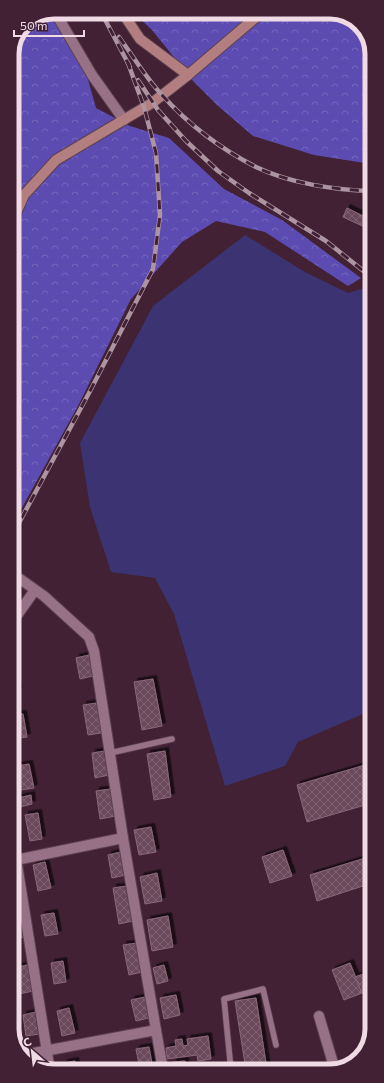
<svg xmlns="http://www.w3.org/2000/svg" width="384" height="1083" viewBox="0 0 384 1083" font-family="Commissioner,sans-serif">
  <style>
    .forest { fill: url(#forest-crowns) }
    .garden { fill: #3c3372 }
    .building { fill: url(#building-cross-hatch); stroke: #8c677a; filter: url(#shadow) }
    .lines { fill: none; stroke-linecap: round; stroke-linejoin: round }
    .lane-casing { stroke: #5b404f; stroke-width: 7 }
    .street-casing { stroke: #5b404f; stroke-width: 12 }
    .secondary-casing { stroke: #5b404f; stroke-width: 12 }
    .lane { stroke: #977185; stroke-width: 5.5 }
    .street { stroke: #977185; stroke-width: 10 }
    .secondary { stroke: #b37e7f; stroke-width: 10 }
    .rail-casing { stroke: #ad94a1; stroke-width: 4.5 }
    .rail { stroke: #412133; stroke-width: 3; stroke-dasharray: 9; stroke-linecap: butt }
    .rim { fill: none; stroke: #f0dbe5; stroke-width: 5 }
  </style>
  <defs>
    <pattern id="forest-crowns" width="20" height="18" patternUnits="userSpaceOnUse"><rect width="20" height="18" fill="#5c4cb2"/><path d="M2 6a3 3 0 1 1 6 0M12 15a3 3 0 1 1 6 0" fill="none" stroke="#7465bc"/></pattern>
    <pattern id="building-cross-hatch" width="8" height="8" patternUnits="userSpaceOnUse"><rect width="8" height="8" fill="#6a485a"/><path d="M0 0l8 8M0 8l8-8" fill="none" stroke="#806272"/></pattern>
    <filter id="shadow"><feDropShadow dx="3.5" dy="-3.5" stdDeviation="0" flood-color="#0009"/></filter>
  </defs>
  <rect width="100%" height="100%" fill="#412133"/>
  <!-- forest -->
  <g class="forest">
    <path d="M133,12H333L356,21L371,43V164L314,155L253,136L217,105L193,81L152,30Z"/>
    <path d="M49,14L61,32L87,76L96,108L130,126L169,138L224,189L282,220L361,278L348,286L265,232L216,221L182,242L131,299L78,406L13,524L12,51L24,24Z"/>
  </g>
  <!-- garden -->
  <path class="garden" d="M245,235L305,272L348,293L371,286L372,710L298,742L285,766L225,786L174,614L155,578L111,572L90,507L80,443L153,306Z"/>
  <!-- building -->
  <g class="building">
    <path d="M347,208L371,220V230L343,217Z"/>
    <path d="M89,655L93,676L80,679L76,658Z"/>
    <path d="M13,667H14L18,692L13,693Z"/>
    <path d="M153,679L162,726L142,730L134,682Z"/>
    <path d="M97,703L101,733L88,735L83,705Z"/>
    <path d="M23,714L27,737L13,739V715Z"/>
    <path d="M372,729V740L368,730Z"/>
    <path d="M105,751L109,775L95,778L92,753Z"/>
    <path d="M165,751L171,797L154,800L147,754Z"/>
    <path d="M372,763V803L307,822L297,785Z"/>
    <path d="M29,764L34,788L21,790L17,766Z"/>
    <path d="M111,789L116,816L100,819L96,791Z"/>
    <path d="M31,795L32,804L20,807L18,798Z"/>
    <path d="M38,813L42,839L30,841L25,815Z"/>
    <path d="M151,827L156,852L139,855L134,830Z"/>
    <path d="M283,850L292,876L270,883L262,857Z"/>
    <path d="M121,852L126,875L112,878L108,855Z"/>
    <path d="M372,856V883L317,901L310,875Z"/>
    <path d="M45,862L51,888L38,891L33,865Z"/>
    <path d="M157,873L162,901L145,904L140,877Z"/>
    <path d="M13,876L16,892H13Z"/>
    <path d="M127,886L133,921L119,924L113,888Z"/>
    <path d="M54,913L58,934L45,936L41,915Z"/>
    <path d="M168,916L173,947L152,951L147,920Z"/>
    <path d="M21,921L24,937L13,939V922Z"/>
    <path d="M137,943L142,972L129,975L123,945Z"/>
    <path d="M63,961L66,982L54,984L51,963Z"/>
    <path d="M350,963L362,993L344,1000L332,970Z"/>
    <path d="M27,965L33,991L19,994L14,968Z"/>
    <path d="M164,965L168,981L157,984L153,968Z"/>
    <path d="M372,971V989L362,993L355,977Z"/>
    <path d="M176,995L180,1015L164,1019L160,998Z"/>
    <path d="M145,997L149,1018L136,1021L131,1000Z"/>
    <path d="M256,998L267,1070H246L235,1001Z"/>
    <path d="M69,1008L75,1033L62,1036L57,1011Z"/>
    <path d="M36,1012L40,1034L26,1036L23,1015Z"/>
    <path d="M208,1036L211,1059L198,1061L197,1055L167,1059L166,1048L176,1046L175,1040L182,1039L183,1046L188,1045L187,1039Z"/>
    <path d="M149,1047L153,1069L140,1070L136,1049Z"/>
    <path d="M45,1061L46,1069L33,1064V1063Z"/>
    <path d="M75,1061L77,1071H65L64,1063Z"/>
    <path d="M185,1061L186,1070H174L173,1062Z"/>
  </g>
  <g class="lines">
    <!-- lane casing -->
    <g class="lane-casing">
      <g id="lane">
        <path d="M110,753L172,739"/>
        <path d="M231,1070L224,999L263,989L276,1045"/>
      </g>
    </g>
    <!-- street casing -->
    <g class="street-casing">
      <g id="street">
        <path d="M55,12L92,75L124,120"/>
        <path d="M13,574L44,596L89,637L94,651L123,838L156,1030"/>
        <path d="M13,621L35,590"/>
        <path d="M13,839L50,1071"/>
        <path d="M16,860L123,838"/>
        <path d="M319,1016L335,1070"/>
        <path d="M23,1055L156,1030L163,1070"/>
      </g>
    </g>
    <!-- secondary casing -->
    <g class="secondary-casing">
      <g id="secondary">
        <path d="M122,12L140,39L188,75"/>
        <path d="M12,222L24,195L56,160L152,103L188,75L262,12"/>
      </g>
    </g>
    <!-- lane -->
    <use href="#lane" class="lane"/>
    <!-- street -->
    <use href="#street" class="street"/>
    <!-- secondary -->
    <use href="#secondary" class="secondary"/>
    <!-- rail casing -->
    <g class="rail-casing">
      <g id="rail">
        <path d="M101,12L130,67"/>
        <path d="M119,37C133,56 146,78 162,95C188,124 221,149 256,167C289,183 334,190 371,191"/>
        <path d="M138,80L158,110L186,141L218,171L249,193L326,241L371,277"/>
        <path d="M13,534L89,393L153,269L160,215L156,153L144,107L128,63"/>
      </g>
    </g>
    <!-- rail -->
    <use href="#rail" class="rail"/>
  </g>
  <!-- crop -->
  <path d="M0 0H384V1083H0ZM54 19H330A35 35 0 0 1 365 54V1029A35 35 0 0 1 330 1064H54A35 35 0 0 1 19 1029V54A35 35 0 0 1 54 19Z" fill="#412133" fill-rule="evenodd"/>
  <path class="rim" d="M54 19H330A35 35 0 0 1 365 54V1029A35 35 0 0 1 330 1064H54A35 35 0 0 1 19 1029V54A35 35 0 0 1 54 19Z"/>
  <!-- north arrow -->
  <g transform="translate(32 1051) rotate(332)" stroke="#412133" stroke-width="3" paint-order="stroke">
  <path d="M0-3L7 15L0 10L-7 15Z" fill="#f0dbe5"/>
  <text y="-6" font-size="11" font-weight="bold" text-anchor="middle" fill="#f0dbe5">С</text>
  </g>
  <!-- scale -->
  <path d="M14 30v6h70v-6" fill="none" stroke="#f0dbe5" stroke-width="2"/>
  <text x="20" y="30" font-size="12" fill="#f0dbe5" stroke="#412133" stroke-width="3" paint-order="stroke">50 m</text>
</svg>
